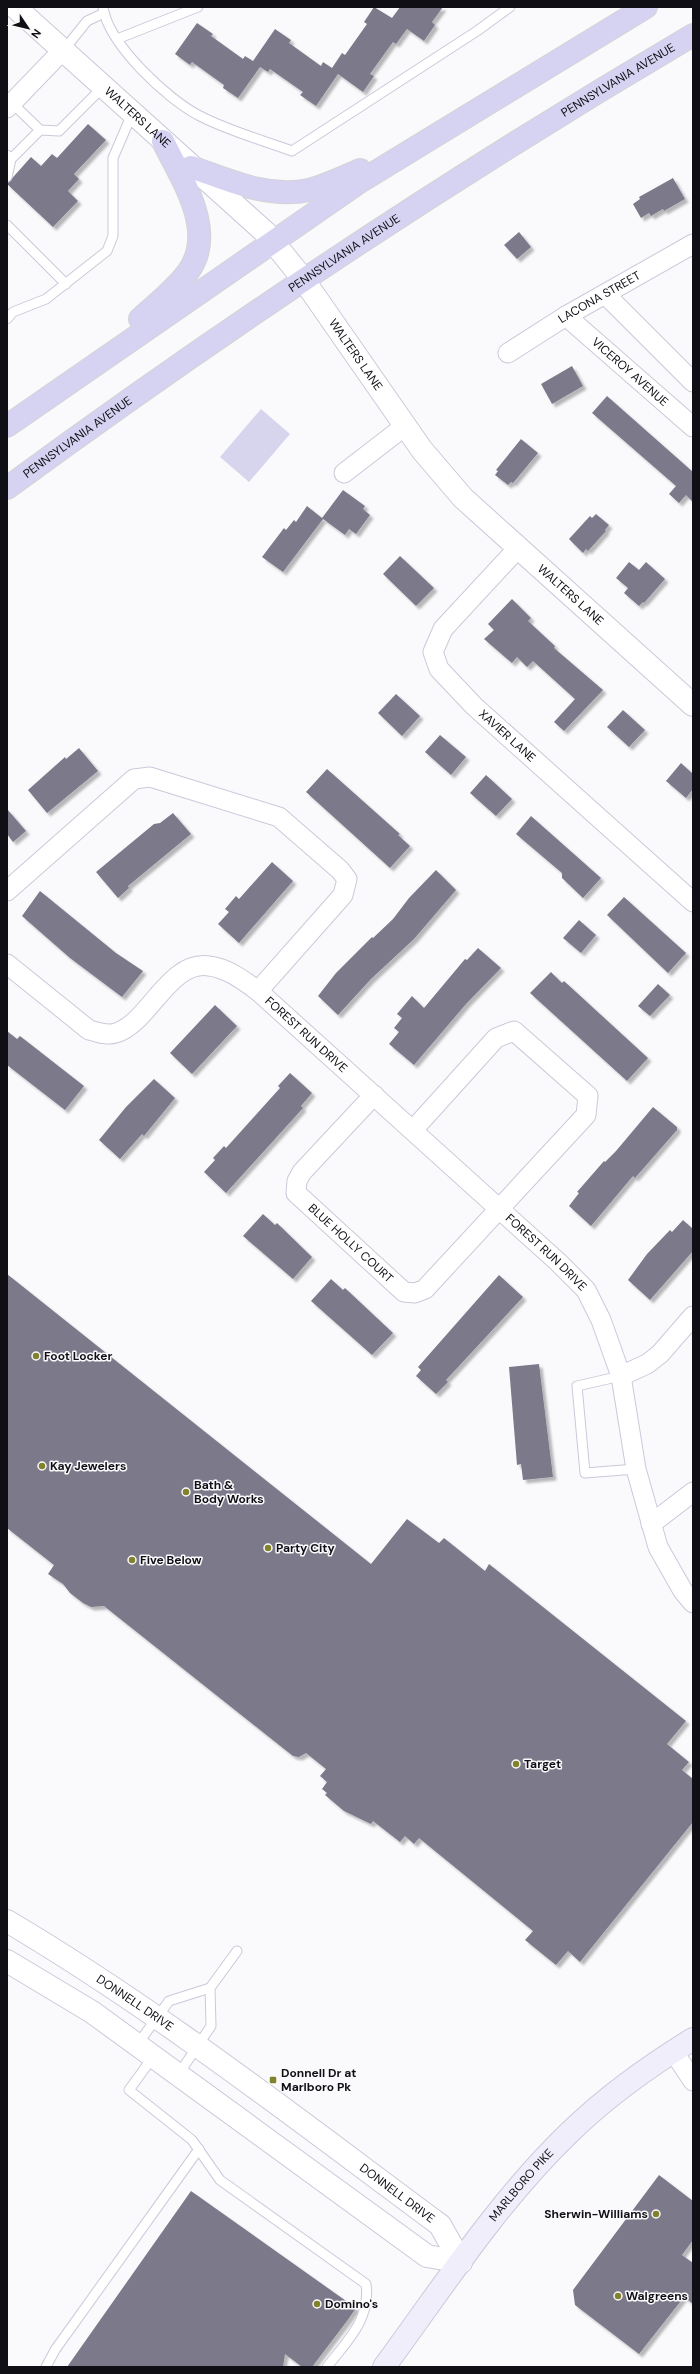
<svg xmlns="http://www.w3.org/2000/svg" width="700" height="2374" viewBox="0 0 700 2374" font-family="'DM Sans',sans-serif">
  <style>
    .green { fill: #d7d4ee }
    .building { fill: #7c7a8a; filter: url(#shadow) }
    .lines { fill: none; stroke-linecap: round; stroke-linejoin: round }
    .service-casing { stroke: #cac9da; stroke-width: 11 }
    .minor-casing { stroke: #cac9da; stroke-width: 21 }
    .tertiary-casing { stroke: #cac9da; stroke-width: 24 }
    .secondary-casing { stroke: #cac9da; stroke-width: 24 }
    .trunk-casing { stroke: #d4d4d5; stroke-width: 24 }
    .service { stroke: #fff; stroke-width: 9 }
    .minor { stroke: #fff; stroke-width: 19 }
    .tertiary { stroke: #fff; stroke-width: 22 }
    .secondary { stroke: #efeefa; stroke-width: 22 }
    .trunk { stroke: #d6d2f2; stroke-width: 22 }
    .poi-dot { fill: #81832c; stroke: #fafafd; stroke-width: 1.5 }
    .labels { text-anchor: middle; stroke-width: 3; stroke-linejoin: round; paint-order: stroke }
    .street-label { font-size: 12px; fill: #100f15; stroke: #fafafd }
    .poi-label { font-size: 12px; font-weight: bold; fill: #100f15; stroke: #fafafd; text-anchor: start }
  </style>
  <defs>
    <filter id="shadow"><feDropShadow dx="3.5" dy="3.5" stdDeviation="1" flood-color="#0004"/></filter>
  </defs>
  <rect width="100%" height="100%" fill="#fafafd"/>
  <!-- green -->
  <path class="green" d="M261,409L290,434L249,482L220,457Z"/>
  <!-- building -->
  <g class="building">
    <path d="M374,7L392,18L400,7H443L432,22L435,25L424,41L407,29L396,44L393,42L370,74L374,76L363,92L338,74L316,106L300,95L303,92L270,69L268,72L260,67L238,98L223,88L224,85L192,62L190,65L175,54L197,23L213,34L211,36L243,59L245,56L253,61L275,29L291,40L289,43L321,66L323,62L332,68L342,53L345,55L367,24L364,22Z"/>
    <path d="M88,124L106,140L74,174L79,179L68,191L78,201L53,227L7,184L31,157L41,166L52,154L57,158Z"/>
    <path d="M673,178L685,199L664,211L663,209L651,216L649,213L641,218L633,204L640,199L639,197Z"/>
    <path d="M519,232L531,247L517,259L504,245Z"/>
    <path d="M572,366L583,386L552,404L541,384Z"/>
    <path d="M607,396L693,472V502L686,495L679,503L669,494L676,486L592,413Z"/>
    <path d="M521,439L538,453L513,483L511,482L508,485L495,475L498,471L496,470Z"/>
    <path d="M343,490L365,506L363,509L370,515L356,534L349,529L345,535L323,519L283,572L262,557L284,528L286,530L294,520L296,522L307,506L322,518Z"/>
    <path d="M596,514L609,525L605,530L606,531L588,551L586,549L583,553L569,539L590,516L592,518Z"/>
    <path d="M400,556L434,588L416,606L383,574Z"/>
    <path d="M629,562L639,570L646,562L665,579L644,603L643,602L639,606L624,593L628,588L616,578Z"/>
    <path d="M512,599L531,618L528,621L555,646L554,648L603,690L564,731L554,722L575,699L533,661L527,667L517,657L512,663L484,639L494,630L488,624Z"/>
    <path d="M396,694L420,716L402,736L378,713Z"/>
    <path d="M623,710L645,730L629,747L607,727Z"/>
    <path d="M440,735L466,757L451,775L425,752Z"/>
    <path d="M79,748L98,771L47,813L28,790L65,757L66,759Z"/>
    <path d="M681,763L693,774V789L686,798L666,781Z"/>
    <path d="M327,769L400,834L398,835L410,846L390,868L306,792Z"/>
    <path d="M486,775L512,799L496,816L470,793Z"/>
    <path d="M7,809L26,831L13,842L7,834Z"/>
    <path d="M173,813L191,834L128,886L129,888L118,898L96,872L154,824L160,823Z"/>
    <path d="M531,816L601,878L583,898L562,878V873L516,834Z"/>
    <path d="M272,862L293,881L239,943L218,924L229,912L225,909L236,896L239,899Z"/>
    <path d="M436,870L456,890L414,939L371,979L338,1015L318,996L336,973L372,937L373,938L393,919L409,898Z"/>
    <path d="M40,891L116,953L143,971L122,997L70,958L22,916Z"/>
    <path d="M624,897L686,953L668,973L607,915Z"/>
    <path d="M579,920L596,935L581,953L563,938Z"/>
    <path d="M478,948L501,968L466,1004L414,1065L389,1044L399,1032L394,1028L402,1018L397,1014L412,996L424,1008L465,959L467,960Z"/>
    <path d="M551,972L562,983L564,981L648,1058L627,1081L530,993Z"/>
    <path d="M658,984L670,995L650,1016L638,1006Z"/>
    <path d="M215,1005L237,1026L192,1074L170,1053Z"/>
    <path d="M7,1031L17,1039L20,1036L84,1086L65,1110L7,1065Z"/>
    <path d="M290,1073L312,1093L301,1106L303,1108L226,1193L204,1172L215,1160L213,1158L224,1146L226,1148L280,1088L278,1086Z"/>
    <path d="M154,1079L175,1098L144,1136L142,1134L120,1159L99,1140L126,1107Z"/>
    <path d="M653,1107L677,1127V1130L635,1178L633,1176L591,1226L569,1206L579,1193L577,1192L604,1161L605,1162L616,1151Z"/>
    <path d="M263,1214L275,1225L277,1223L312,1257L293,1279L243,1236Z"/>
    <path d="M683,1220L693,1229V1251L650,1300L628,1280L647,1254L670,1230L672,1232Z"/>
    <path d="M7,1274L371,1564L407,1519L439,1543L444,1538L485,1571L489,1564L686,1721L667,1744L689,1762L682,1770L693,1779V1822L580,1962L568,1951L556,1965L525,1940L533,1931L419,1838L414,1844L405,1836L400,1842L373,1821L371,1824L344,1811L325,1795L327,1793L322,1789L327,1782L320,1776L326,1769L306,1753L299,1757L293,1756L104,1606L91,1607L83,1603L70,1593L63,1584L48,1574L54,1565L7,1528Z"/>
    <path d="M499,1275L523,1297L446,1380L448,1382L436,1394L416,1376L421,1370L418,1367Z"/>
    <path d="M331,1279L343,1290L345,1288L393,1333L372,1355L311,1301Z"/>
    <path d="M539,1364L553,1477L523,1480L521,1464L517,1465L509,1367Z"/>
    <path d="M659,2175L693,2201V2240L682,2255L693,2263V2304L684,2297L639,2354L575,2305L573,2290Z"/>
    <path d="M191,2191L356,2308L347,2321L312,2367H302L285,2354L283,2367H67Z"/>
  </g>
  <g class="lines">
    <!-- service casing -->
    <g class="service-casing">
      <g id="service">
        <path d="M103,7C108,44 168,100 200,116C229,131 262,140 292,151L477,31L510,7"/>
        <path d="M117,39L198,7"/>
        <path d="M63,51L87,21L104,13"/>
        <path d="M12,103L40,130L59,131L103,87"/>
        <path d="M7,155L11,159L40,130"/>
        <path d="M7,177L11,159"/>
        <path d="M7,225L66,284"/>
        <path d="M7,319L13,312L46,299L107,251L113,236V158L132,114"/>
        <path d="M621,1376L577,1386L585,1473L636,1469"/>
        <path d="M137,2045L169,2001L210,1988"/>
        <path d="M153,2057L129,2090L192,2140L220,2180L366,2284C371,2319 347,2341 327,2367"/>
        <path d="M178,2075L211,2026L210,1988L237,1951"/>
        <path d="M46,2367L55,2350L199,2149"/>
      </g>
    </g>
    <!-- minor casing -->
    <g class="minor-casing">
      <g id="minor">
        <path d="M7,108L62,51"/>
        <path d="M605,294L693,382"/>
        <path id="s1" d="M566,316L693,427"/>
        <path id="s2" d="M508,353L566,316L693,244"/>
        <path d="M344,473L405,426"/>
        <path id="s3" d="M518,548L443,629L433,652L439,669L474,706L693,902"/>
        <path d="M7,891L134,779L150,777L279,817L340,870L347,879L343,895L258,991C243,980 227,968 209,966C169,960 149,1023 116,1033C106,1036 98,1032 89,1030L7,964"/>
        <path id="s4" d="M258,991L558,1262L586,1290L601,1320L621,1376L636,1469L658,1547L683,1591L693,1603"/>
        <path id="s5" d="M374,1095L302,1172L297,1181L296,1193L404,1292L415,1293L425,1289L586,1115L588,1096L514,1031L496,1038L413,1130"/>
        <path d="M621,1376L647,1364L660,1354L693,1316"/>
        <path d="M651,1524L693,1492"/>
        <path d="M673,2051L693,2081"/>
      </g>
    </g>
    <!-- tertiary casing -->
    <g class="tertiary-casing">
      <g id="tertiary">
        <path id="s6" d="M15,7L266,233L303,279L422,450L463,498L693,705"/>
        <path id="s7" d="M7,1921C159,2011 298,2120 440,2225L461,2262"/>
        <path d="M7,1961L92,2012L427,2256L461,2262"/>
      </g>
    </g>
    <!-- secondary casing -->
    <g class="secondary-casing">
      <g id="secondary">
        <path id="s8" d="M384,2367C443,2287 498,2201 570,2132C607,2096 649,2066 693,2039"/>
      </g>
    </g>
    <!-- trunk casing -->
    <g class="trunk-casing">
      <g id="trunk">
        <path d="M191,167C229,180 268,199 309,190C327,185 344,177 360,170"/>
        <path d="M140,319C156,304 175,290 188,272C218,231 181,179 163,141"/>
        <path d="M7,426L361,181L646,7"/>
        <path id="s9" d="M7,488C228,326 457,174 693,35"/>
      </g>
    </g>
    <!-- service -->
    <use href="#service" class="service"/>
    <!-- minor -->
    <use href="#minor" class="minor"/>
    <!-- tertiary -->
    <use href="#tertiary" class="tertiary"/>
    <!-- secondary -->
    <use href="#secondary" class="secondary"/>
    <!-- trunk -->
    <use href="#trunk" class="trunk"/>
  </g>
  <!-- markers -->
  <g class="poi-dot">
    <circle cx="36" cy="1356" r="4"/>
    <circle cx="42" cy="1466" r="4"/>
    <circle cx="186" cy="1492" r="4"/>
    <circle cx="268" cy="1548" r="4"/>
    <circle cx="132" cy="1560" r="4"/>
    <circle cx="516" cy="1764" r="4"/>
    <rect x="269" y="2076" width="8" height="8" rx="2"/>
    <circle cx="656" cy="2214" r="4"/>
    <circle cx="618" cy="2296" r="4"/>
    <circle cx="317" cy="2304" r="4"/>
  </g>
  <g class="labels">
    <!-- street labels -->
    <g class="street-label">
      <text dy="4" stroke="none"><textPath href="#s9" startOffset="735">PENNSYLVANIA AVENUE</textPath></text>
      <text dy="4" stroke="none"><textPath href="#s6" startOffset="165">WALTERS LANE</textPath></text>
      <text dy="4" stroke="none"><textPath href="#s9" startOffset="411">PENNSYLVANIA AVENUE</textPath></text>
      <text dy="4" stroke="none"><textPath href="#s2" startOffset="107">LACONA STREET</textPath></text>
      <text dy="4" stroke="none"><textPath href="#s6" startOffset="489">WALTERS LANE</textPath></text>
      <text dy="4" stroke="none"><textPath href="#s1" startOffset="85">VICEROY AVENUE</textPath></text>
      <text dy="4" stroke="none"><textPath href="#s9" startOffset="87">PENNSYLVANIA AVENUE</textPath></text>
      <text dy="4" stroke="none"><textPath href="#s6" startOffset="813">WALTERS LANE</textPath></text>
      <text dy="4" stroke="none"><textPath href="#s3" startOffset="249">XAVIER LANE</textPath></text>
      <text dy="4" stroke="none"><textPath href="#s4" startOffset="65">FOREST RUN DRIVE</textPath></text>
      <text dy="4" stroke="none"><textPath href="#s5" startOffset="202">BLUE HOLLY COURT</textPath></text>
      <text dy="4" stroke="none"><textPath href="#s4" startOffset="389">FOREST RUN DRIVE</textPath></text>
      <text dy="4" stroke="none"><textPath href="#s7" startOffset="152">DONNELL DRIVE</textPath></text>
      <text dy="4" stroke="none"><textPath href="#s8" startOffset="228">MARLBORO PIKE</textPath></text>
      <text dy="4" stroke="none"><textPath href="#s7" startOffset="476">DONNELL DRIVE</textPath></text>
    </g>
    <!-- poi labels -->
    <g class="poi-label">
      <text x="44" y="1360">Foot Locker</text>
      <text x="50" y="1470">Kay Jewelers</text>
      <text x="194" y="1489">Bath &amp;<tspan x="194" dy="14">Body Works</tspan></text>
      <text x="276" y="1552">Party City</text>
      <text x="140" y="1564">Five Below</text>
      <text x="524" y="1768">Target</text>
      <text x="281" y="2077">Donnell Dr at<tspan x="281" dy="14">Marlboro Pk</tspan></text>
      <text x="648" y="2218" text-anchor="end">Sherwin-Williams</text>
      <text x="626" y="2300">Walgreens</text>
      <text x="325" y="2308">Domino's</text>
    </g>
  </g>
  <!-- border -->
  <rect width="700" height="2374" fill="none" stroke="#100f15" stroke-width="16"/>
  <!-- north arrow -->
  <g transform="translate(28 28) rotate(125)" stroke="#fafafd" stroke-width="3" paint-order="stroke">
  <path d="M0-3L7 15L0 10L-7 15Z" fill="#100f15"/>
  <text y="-6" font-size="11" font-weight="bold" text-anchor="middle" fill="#100f15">N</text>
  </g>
</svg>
